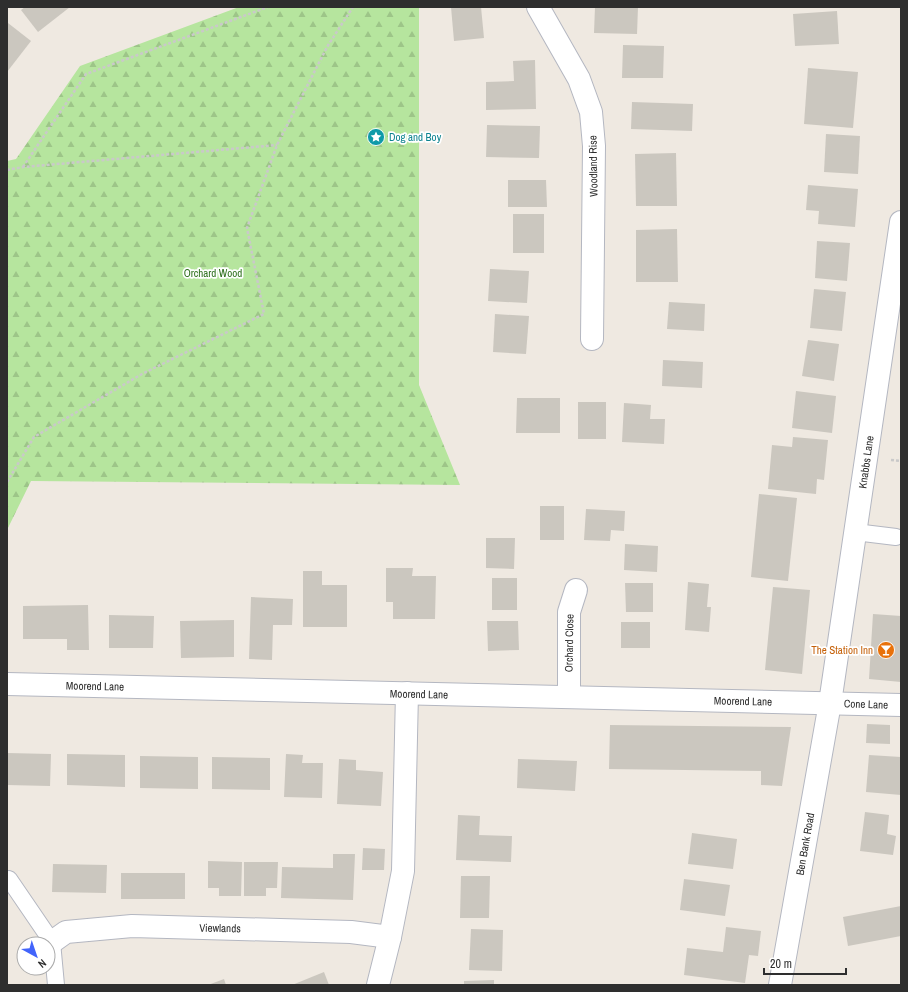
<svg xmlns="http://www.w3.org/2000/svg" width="908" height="992" viewBox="0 0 908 992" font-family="'Archivo Narrow',sans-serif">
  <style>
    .forest { fill: url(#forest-firs) }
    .building { fill: #cbc7bf }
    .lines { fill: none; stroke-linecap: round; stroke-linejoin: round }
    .service-casing { stroke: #b4b7c1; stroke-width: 18 }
    .minor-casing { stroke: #b4b7c1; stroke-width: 24 }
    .tertiary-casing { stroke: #b4b7c1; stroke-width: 24 }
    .secondary-casing { stroke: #b4b7c1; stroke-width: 24 }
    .path { stroke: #c9c9c9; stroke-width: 2.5; stroke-dasharray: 3 2; stroke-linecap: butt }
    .service { stroke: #fff; stroke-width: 16 }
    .minor { stroke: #fff; stroke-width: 22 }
    .tertiary { stroke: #fff; stroke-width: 22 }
    .secondary { stroke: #fff; stroke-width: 22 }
    .labels { text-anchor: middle; stroke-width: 3.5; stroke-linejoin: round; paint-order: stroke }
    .culture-label { font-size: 11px; fill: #0d838f; stroke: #fff; text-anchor: start }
    .street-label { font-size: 11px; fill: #2e2e2e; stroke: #fff }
    .park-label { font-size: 11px; fill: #2c6e1b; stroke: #fff }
    .food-label { font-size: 11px; fill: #c56008; stroke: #fff; text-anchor: end }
  </style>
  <defs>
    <pattern id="forest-firs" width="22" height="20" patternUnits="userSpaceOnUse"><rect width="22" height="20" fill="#b6e59e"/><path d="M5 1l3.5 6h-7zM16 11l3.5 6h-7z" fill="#9dc588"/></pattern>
  </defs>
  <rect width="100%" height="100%" fill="#efe9e1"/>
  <!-- forest -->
  <path class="forest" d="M239,7H419V385L460,485L31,481L7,530V161L16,159L80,66Z"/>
  <!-- building -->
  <g class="building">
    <path d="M25,7H70L38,32L21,10Z"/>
    <path d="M451,7H481L484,38L454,41Z"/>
    <path d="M595,7H638L637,34L594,33Z"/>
    <path d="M837,11L839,44L795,46L793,14Z"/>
    <path d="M8,23L31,41L7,72V24Z"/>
    <path d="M623,45L664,46L663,78H622Z"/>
    <path d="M535,60L536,109L486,110V82L514,81L513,61Z"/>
    <path d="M808,68L858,72L853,128L804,124Z"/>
    <path d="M632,102L693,104L692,131L631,129Z"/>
    <path d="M487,125L540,126L539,158L486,157Z"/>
    <path d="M826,134L860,136L858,174L824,172Z"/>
    <path d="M676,153L677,206H636L635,154Z"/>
    <path d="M508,180H546L547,207H508Z"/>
    <path d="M808,185L858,189L855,227L818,224L819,211L806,210Z"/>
    <rect x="513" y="214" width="31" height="39"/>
    <path d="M677,229L678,282H636V230Z"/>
    <path d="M817,241L850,243L847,281L815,278Z"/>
    <path d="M490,269L529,271L527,303L488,301Z"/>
    <path d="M814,289L846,292L842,331L810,328Z"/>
    <path d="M669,302L705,304L704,331L667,329Z"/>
    <path d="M495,314L529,316L526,354L493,352Z"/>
    <path d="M808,340L839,344L834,381L802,376Z"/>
    <path d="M663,360L703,362L702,388L662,386Z"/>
    <path d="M796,391L836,396L832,433L792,428Z"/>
    <path d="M517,398H560V433H516Z"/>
    <rect x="578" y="402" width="28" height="37"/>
    <path d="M624,403L651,405L650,419H665L664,444L622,442Z"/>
    <path d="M793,437L828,440L824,480L817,479L816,494L768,489L772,445L792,447Z"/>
    <path d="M759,494L797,498L788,581L751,577Z"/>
    <rect x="540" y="506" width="24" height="34"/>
    <path d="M586,509L625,511L624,531L611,530L610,541L584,540Z"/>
    <path d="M486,538H515L514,569L486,568Z"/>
    <path d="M625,544L658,546L657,572L624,570Z"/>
    <path d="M386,568H413L412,576H436L435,619H393V602H386Z"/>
    <path d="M303,571H322V585H347V627H303Z"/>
    <rect x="492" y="578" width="25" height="32"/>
    <path d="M688,582L709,584L707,607H711L709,632L685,630Z"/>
    <path d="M625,583H653V612H626Z"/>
    <path d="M773,587L810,590L802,674L765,670Z"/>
    <path d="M251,597L293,599L292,625H273L272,660L249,659Z"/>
    <path d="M88,605L89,650H67V639H23V606Z"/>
    <path d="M873,614L901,616V682L869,679Z"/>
    <path d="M109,615L154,616L153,648H109Z"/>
    <path d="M234,620V657L181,658L180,621Z"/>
    <path d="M487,621H518L519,650L488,651Z"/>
    <rect x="621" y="622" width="29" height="26"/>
    <path d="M867,724L890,725V744L866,743Z"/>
    <path d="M610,725L791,727L782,786L761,785V771L609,769Z"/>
    <path d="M7,753L51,754L50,786L7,785Z"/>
    <path d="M67,754L125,755V787L67,785Z"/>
    <path d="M286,754L303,755L302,763H323L322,798L284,797Z"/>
    <path d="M869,755L901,757V795L866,792Z"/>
    <path d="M140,756L198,757V789L140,788Z"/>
    <path d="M212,757L270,758V790L212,789Z"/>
    <path d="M339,759L356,760V770L383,772L381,806L337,804Z"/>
    <path d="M518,759L577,761L575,791L517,788Z"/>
    <path d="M865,812L889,815L887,834L896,836L893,855L860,851Z"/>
    <path d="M458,815L480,816L479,835L512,836L511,862L456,860Z"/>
    <path d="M692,833L737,839L733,869L688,864Z"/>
    <path d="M363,848L385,849L384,870H362Z"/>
    <path d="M333,854H355L353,900L281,898L282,867L333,868Z"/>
    <path d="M208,861L242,862L241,896H219V888H208Z"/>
    <path d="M244,862H278L277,888H266V896H244Z"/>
    <path d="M53,864L107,865L106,893L52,892Z"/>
    <rect x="121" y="873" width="64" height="26"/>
    <path d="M461,876H490L489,918H460Z"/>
    <path d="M684,879L730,885L725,916L680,910Z"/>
    <path d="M901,906V936L848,946L843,917Z"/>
    <path d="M726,927L761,931L758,956L749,955L745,983L684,975L687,948L723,952Z"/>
    <path d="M471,929L503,930L502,971L469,970Z"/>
    <path d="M324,972L329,985H292Z"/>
    <path d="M224,979L226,985H208Z"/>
    <path d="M494,980V985H464V981Z"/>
  </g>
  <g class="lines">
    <!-- service casing -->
    <g class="service-casing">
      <g id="service">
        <path d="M855,532L896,537"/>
        <path d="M9,879L52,942L56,985"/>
      </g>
    </g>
    <!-- minor casing -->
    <g class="minor-casing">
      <g id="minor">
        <path d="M538,7L579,79L591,112L594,146L592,339"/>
        <path d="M569,697V612L576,590"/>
        <path d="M52,942L66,932L132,926L351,932L390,937"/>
        <path d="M378,985L390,937L403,871L407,693"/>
      </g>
    </g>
    <!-- tertiary casing -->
    <g class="tertiary-casing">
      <path id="tertiary" d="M7,684L901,705"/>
    </g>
    <!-- secondary casing -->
    <g class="secondary-casing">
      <path id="secondary" d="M780,985L830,703L901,222"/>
    </g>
    <!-- path -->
    <g class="path">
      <path d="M23,167L86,74L268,7"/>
      <path d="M7,170L23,167L277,145"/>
      <path d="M891,460L901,461"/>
      <path d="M7,482L34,437L142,374L264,314L247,228L277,145L327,47L353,7"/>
    </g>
    <!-- service -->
    <use href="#service" class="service"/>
    <!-- minor -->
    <use href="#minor" class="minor"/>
    <!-- tertiary -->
    <use href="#tertiary" class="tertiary"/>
    <!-- secondary -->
    <use href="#secondary" class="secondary"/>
  </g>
  <!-- icons -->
  <defs>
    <g id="sight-disc" transform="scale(0.9)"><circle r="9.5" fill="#0f9aa8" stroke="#fff"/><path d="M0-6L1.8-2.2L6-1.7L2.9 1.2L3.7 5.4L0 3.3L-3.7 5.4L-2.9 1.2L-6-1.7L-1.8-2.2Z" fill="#fff"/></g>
    <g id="bar-disc" transform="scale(0.9)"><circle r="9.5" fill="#e8710a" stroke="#fff"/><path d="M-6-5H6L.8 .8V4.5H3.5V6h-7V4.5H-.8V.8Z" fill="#fff"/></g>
  </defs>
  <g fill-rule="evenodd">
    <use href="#sight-disc" x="376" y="137"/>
    <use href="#bar-disc" x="886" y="650"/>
  </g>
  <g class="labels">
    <!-- culture labels -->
    <g class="culture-label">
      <text x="389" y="141">Dog and Boy</text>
    </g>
    <!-- street labels -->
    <g class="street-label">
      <text transform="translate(593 166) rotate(-91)" y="4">Woodland Rise</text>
      <text transform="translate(866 462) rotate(-82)" y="4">Knabbs Lane</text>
      <text transform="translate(569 643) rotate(-89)" y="4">Orchard Close</text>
      <text transform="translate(95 686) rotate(1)" y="4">Moorend Lane</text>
      <text transform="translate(419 694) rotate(1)" y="4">Moorend Lane</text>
      <text transform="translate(743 701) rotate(1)" y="4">Moorend Lane</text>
      <text transform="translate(866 704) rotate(2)" y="4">Cone Lane</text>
      <text transform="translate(805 844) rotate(-80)" y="4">Ben Bank Road</text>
      <text transform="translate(220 928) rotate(1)" y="4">Viewlands</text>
    </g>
    <!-- park labels -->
    <g class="park-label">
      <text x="213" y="277">Orchard Wood</text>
    </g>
    <!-- food labels -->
    <g class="food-label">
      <text x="873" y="654">The Station Inn</text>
    </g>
  </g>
  <!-- border -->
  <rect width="908" height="992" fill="none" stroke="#2e2e2e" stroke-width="16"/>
  <!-- north arrow -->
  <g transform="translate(36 956) rotate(140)"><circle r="19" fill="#ffffff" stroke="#ababab"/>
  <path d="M0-3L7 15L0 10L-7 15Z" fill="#4264fb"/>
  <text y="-6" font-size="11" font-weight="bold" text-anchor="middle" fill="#2e2e2e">N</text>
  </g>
  <!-- scale -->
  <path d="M764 968v6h82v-6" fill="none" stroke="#2e2e2e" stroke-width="2"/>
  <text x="770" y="968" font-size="12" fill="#2e2e2e" stroke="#ffffff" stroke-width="3" paint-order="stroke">20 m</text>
</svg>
